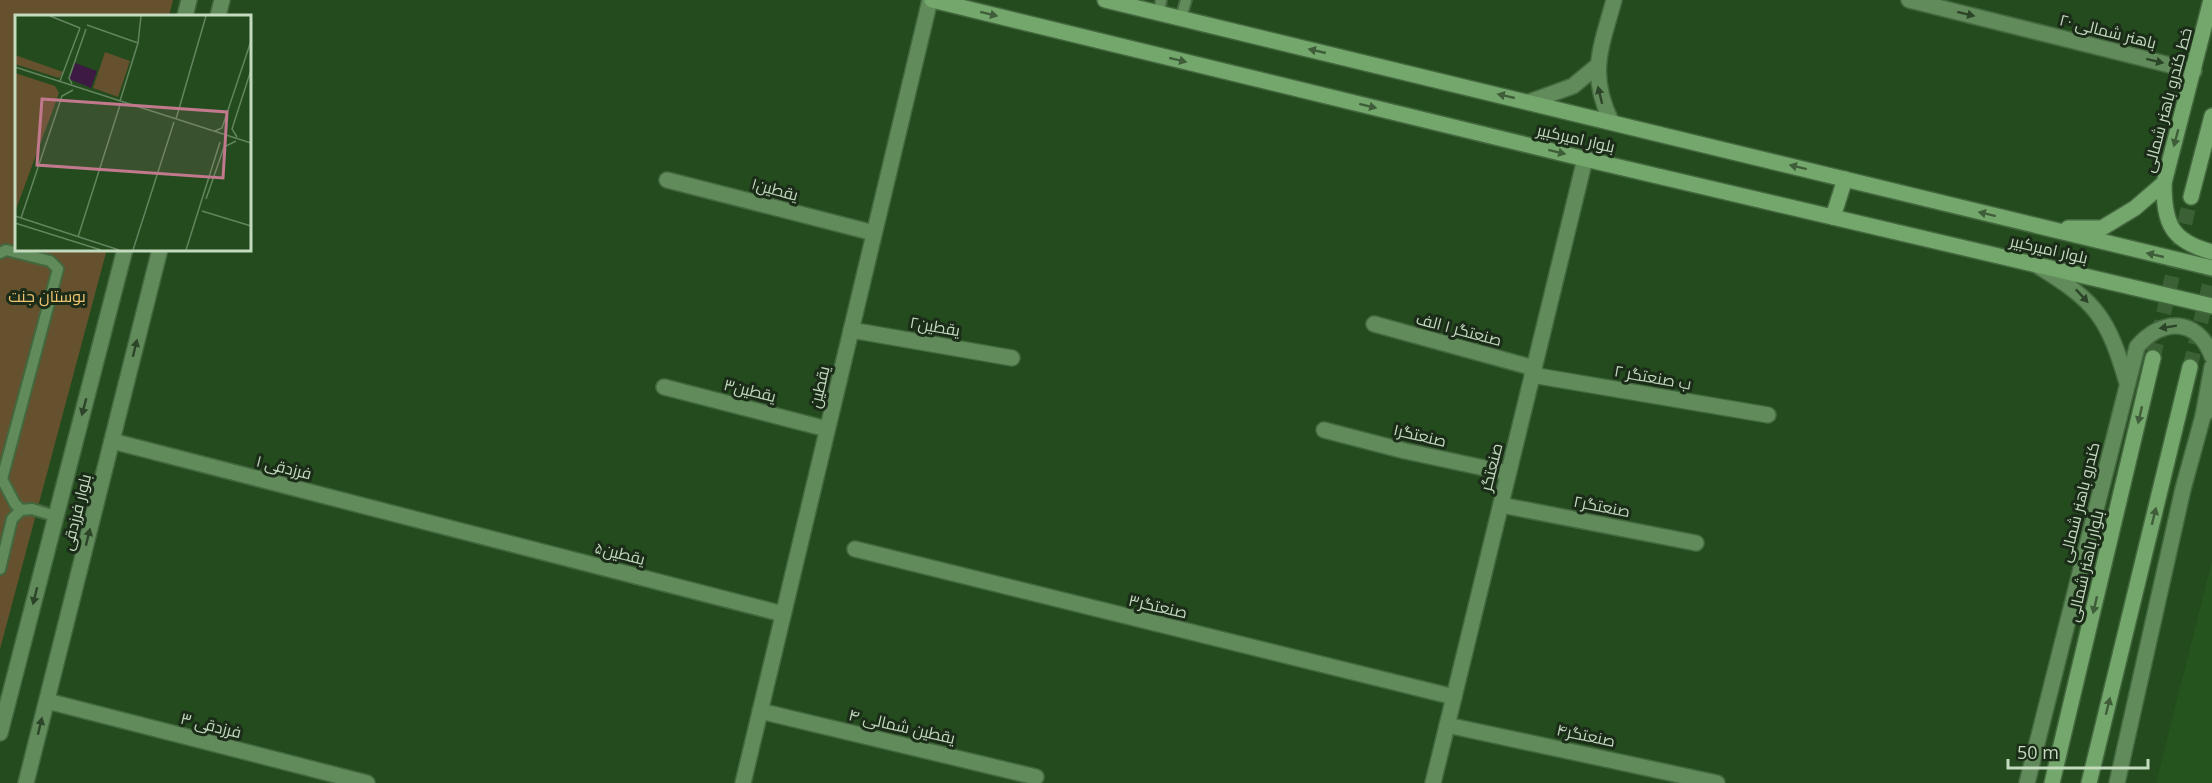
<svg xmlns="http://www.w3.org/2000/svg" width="2212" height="783" viewBox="0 0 2212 783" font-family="'Open Sans',Cairo,sans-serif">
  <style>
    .built { fill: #26541f }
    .green { fill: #65512d }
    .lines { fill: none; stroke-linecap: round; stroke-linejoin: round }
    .primary-tunnel { stroke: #3b6035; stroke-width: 15; stroke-dasharray: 15 8; stroke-linecap: butt }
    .lane-casing { stroke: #43673e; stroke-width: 14 }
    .street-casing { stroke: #43673e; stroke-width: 18 }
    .secondary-casing { stroke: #43673e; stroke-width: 18 }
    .primary-casing { stroke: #43673e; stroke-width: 18 }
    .lane { stroke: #618b5a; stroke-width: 10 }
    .street { stroke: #618b5a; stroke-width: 15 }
    .secondary { stroke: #618b5a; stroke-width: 15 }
    .primary { stroke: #74a76b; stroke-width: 15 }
    .oneway { fill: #3f5d39 }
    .oneway2 { fill: #2c4428 }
    .labels { text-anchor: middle; stroke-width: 6; stroke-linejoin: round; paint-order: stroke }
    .street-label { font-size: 16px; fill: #c3dabf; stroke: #1b2c18 }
    .park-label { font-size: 16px; fill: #f1c472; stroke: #1b2c18 }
    .inset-road { fill: none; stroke: #63845e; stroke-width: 1.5 }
    .view { fill: #c2798d; fill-opacity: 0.15; stroke: #c2798d; stroke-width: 3 }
    .inset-edge { fill: none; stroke: #c3dabf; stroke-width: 3 }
  </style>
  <rect width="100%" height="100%" fill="#234b1d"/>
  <!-- built -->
  <path class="built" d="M2212,561V783H2156Z"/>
  <!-- green -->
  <path class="green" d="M0,0H173L169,16H16V249H107L0,649Z"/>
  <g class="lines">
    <!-- primary-tunnel -->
    <g class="primary-tunnel">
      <path d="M2153,358L2191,197"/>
      <path d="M2190,367L2212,274"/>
    </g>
    <!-- lane casing -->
    <g class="lane-casing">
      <g id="lane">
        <path d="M1159,13L1161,0"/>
        <path d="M1181,18L1186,0"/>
        <path d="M0,253L6,250L50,261L58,269L2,479L15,504L21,510"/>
        <path d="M0,569L12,519L21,510L32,509L55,516"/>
      </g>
    </g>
    <!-- street casing -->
    <g class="street-casing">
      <g id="street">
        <path d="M1909,0L2194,71"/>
        <path d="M667,180L874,233"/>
        <path d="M1374,324L1534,368"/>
        <path d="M851,330L1012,358"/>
        <path d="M1532,375L1768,415"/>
        <path d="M664,387L827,429"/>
        <path d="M1324,430L1405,451L1508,473"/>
        <path d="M112,441L783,614"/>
        <path d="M1501,505L1696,543"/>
        <path d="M855,549L1454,697"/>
        <path d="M47,701L367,783"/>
        <path d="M760,711L1036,777"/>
        <path d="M1447,725L1717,783"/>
      </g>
    </g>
    <!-- secondary casing -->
    <g class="secondary-casing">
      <g id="secondary">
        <path d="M185,16L189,0"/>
        <path d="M218,16L222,0"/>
        <path d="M1529,102L1573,86L1597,66"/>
        <path d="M1611,121C1588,73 1601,48 1614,0"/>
        <path d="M2038,266C2097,302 2108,318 2127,383"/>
        <path d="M2203,416L2212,367"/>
        <path d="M0,733L125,249"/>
        <path d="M26,783L160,249"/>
        <path d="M743,783L930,0"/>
        <path d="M1433,783L1585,159"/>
        <path d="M2027,783L2137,347C2161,318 2197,317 2212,356"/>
        <path d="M2117,783L2183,489L2203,416L2212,405"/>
      </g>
    </g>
    <!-- primary casing -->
    <g class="primary-casing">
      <g id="primary">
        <path d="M932,0L1585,159L2212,306"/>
        <path d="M1105,0L2212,268"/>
        <path d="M2164,183C2164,224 2171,241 2212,252"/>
        <path d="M2191,197L2212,116"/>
        <path d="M1833,217L1845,179"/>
        <path d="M2068,228H2102L2135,208L2164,183L2211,0"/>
        <path d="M2052,783L2153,358"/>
        <path d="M2089,783L2190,367"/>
      </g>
    </g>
    <!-- lane -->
    <use href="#lane" class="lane"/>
    <!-- street -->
    <use href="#street" class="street"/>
    <!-- secondary -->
    <use href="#secondary" class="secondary"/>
    <!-- primary -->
    <use href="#primary" class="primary"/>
  </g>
  <!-- one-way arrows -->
  <defs><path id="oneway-solid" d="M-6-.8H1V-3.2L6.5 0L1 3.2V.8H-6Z" transform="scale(1.5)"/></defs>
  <g class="oneway">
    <use href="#oneway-solid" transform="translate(989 14) rotate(14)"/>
    <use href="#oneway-solid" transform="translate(1317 51) rotate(-167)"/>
    <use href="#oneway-solid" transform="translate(1178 60) rotate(14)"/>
    <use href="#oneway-solid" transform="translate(1506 96) rotate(-167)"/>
    <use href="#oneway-solid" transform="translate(1368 106) rotate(14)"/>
    <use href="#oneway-solid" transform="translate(2176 138) rotate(105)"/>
    <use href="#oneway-solid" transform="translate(1557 152) rotate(14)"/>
    <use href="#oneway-solid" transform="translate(1798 167) rotate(-166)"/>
    <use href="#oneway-solid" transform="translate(1987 214) rotate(-166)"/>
    <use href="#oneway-solid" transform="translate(2155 255) rotate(-167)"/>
    <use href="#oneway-solid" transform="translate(2140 415) rotate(103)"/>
    <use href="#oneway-solid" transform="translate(2154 516) rotate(-76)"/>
    <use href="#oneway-solid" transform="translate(2095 605) rotate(103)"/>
    <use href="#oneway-solid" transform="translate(2108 706) rotate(-76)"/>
  </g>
  <g class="oneway2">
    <use href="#oneway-solid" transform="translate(1966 14) rotate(14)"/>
    <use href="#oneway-solid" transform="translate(2155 61) rotate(14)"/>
    <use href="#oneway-solid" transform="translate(1600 95) rotate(-104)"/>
    <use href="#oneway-solid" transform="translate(2082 296) rotate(47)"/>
    <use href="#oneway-solid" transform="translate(2168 327) rotate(171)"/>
    <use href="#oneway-solid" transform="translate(135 348) rotate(-76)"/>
    <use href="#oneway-solid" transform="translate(84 407) rotate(105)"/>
    <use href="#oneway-solid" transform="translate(88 537) rotate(-76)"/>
    <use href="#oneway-solid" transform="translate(35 596) rotate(104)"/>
    <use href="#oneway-solid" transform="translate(40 726) rotate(-76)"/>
  </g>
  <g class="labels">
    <!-- street labels -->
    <g class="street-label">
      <text transform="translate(2108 31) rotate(14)" y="6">۲۰ باهنر شمالی</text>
      <text transform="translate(2167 100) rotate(-75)" y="6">خط کندرو باهنر شمالی</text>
      <text transform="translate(1576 138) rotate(13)" y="6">بلوار امیرکبیر</text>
      <text transform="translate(775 189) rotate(15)" y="6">یقطین۱</text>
      <text transform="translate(2049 249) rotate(13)" y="6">بلوار امیرکبیر</text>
      <text transform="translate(935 326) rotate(10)" y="6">یقطین۲</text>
      <text transform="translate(1459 329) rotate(15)" y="6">صنعتگر ۱ الف</text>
      <text transform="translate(1653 377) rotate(10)" y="6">۲ ب صنعتگر</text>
      <text transform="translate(819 387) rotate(-77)" y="6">یقطین</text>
      <text transform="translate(750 390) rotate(14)" y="6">یقطین۳</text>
      <text transform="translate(1420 435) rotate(13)" y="6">صنعتگر۱</text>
      <text transform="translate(284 467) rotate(14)" y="6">فرزدقی ۱</text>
      <text transform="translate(1491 467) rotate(-76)" y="6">صنعتگر</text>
      <text transform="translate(2079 502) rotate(-76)" y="6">کندرو باهنر شمالی</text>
      <text transform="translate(1602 506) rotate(11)" y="6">صنعتگر۲</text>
      <text transform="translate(76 512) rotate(-76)" y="6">بلوار فرزدقی</text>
      <text transform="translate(620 553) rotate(14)" y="6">یقطین۵</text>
      <text transform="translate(2085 566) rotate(-77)" y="6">بلوار باهنر شمالی</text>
      <text transform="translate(1158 606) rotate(13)" y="6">صنعتگر۳</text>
      <text transform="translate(211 725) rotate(14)" y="6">فرزدقی ۳</text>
      <text transform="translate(902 726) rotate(13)" y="6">یقطین شمالی ۴</text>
      <text transform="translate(1586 735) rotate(12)" y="6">صنعتگر۴</text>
    </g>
    <!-- park labels -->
    <g class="park-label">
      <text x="47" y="302">بوستان جنت</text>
    </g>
  </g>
  <!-- overview -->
  <g transform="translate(15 15)">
    <rect width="236" height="236" fill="#234b1d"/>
    <path d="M90,37L115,46L103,82L78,73ZM0,40L48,57L44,63L0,49ZM0,58L40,71L44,78L0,197Z" fill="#65512d"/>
    <path d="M60,48L82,56L76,73L54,64Z" fill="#3c1a43"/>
    <path class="inset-road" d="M35,1L65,13M72,10L123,28M0,52L236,128M45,66L65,13M57,69L54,63L71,14M105,86L123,28L126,1M161,104L191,1M200,116L207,113L236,26M222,122L217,114L236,55M191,184L209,132L221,126M187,196L236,211M0,201L104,235M6,203L47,81L58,75M0,208L86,235M63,222L105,90M118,235L159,107M171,235L205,127"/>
    <path class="view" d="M27,84L212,97L208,163L22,150Z"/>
    <rect width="236" height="236" class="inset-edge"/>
  </g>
  <!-- scale -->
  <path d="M2008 759v9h140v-9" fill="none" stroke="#c3dabf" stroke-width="3"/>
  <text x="2017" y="759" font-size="18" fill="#c3dabf" stroke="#1b2c18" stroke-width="4.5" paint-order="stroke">50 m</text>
</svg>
